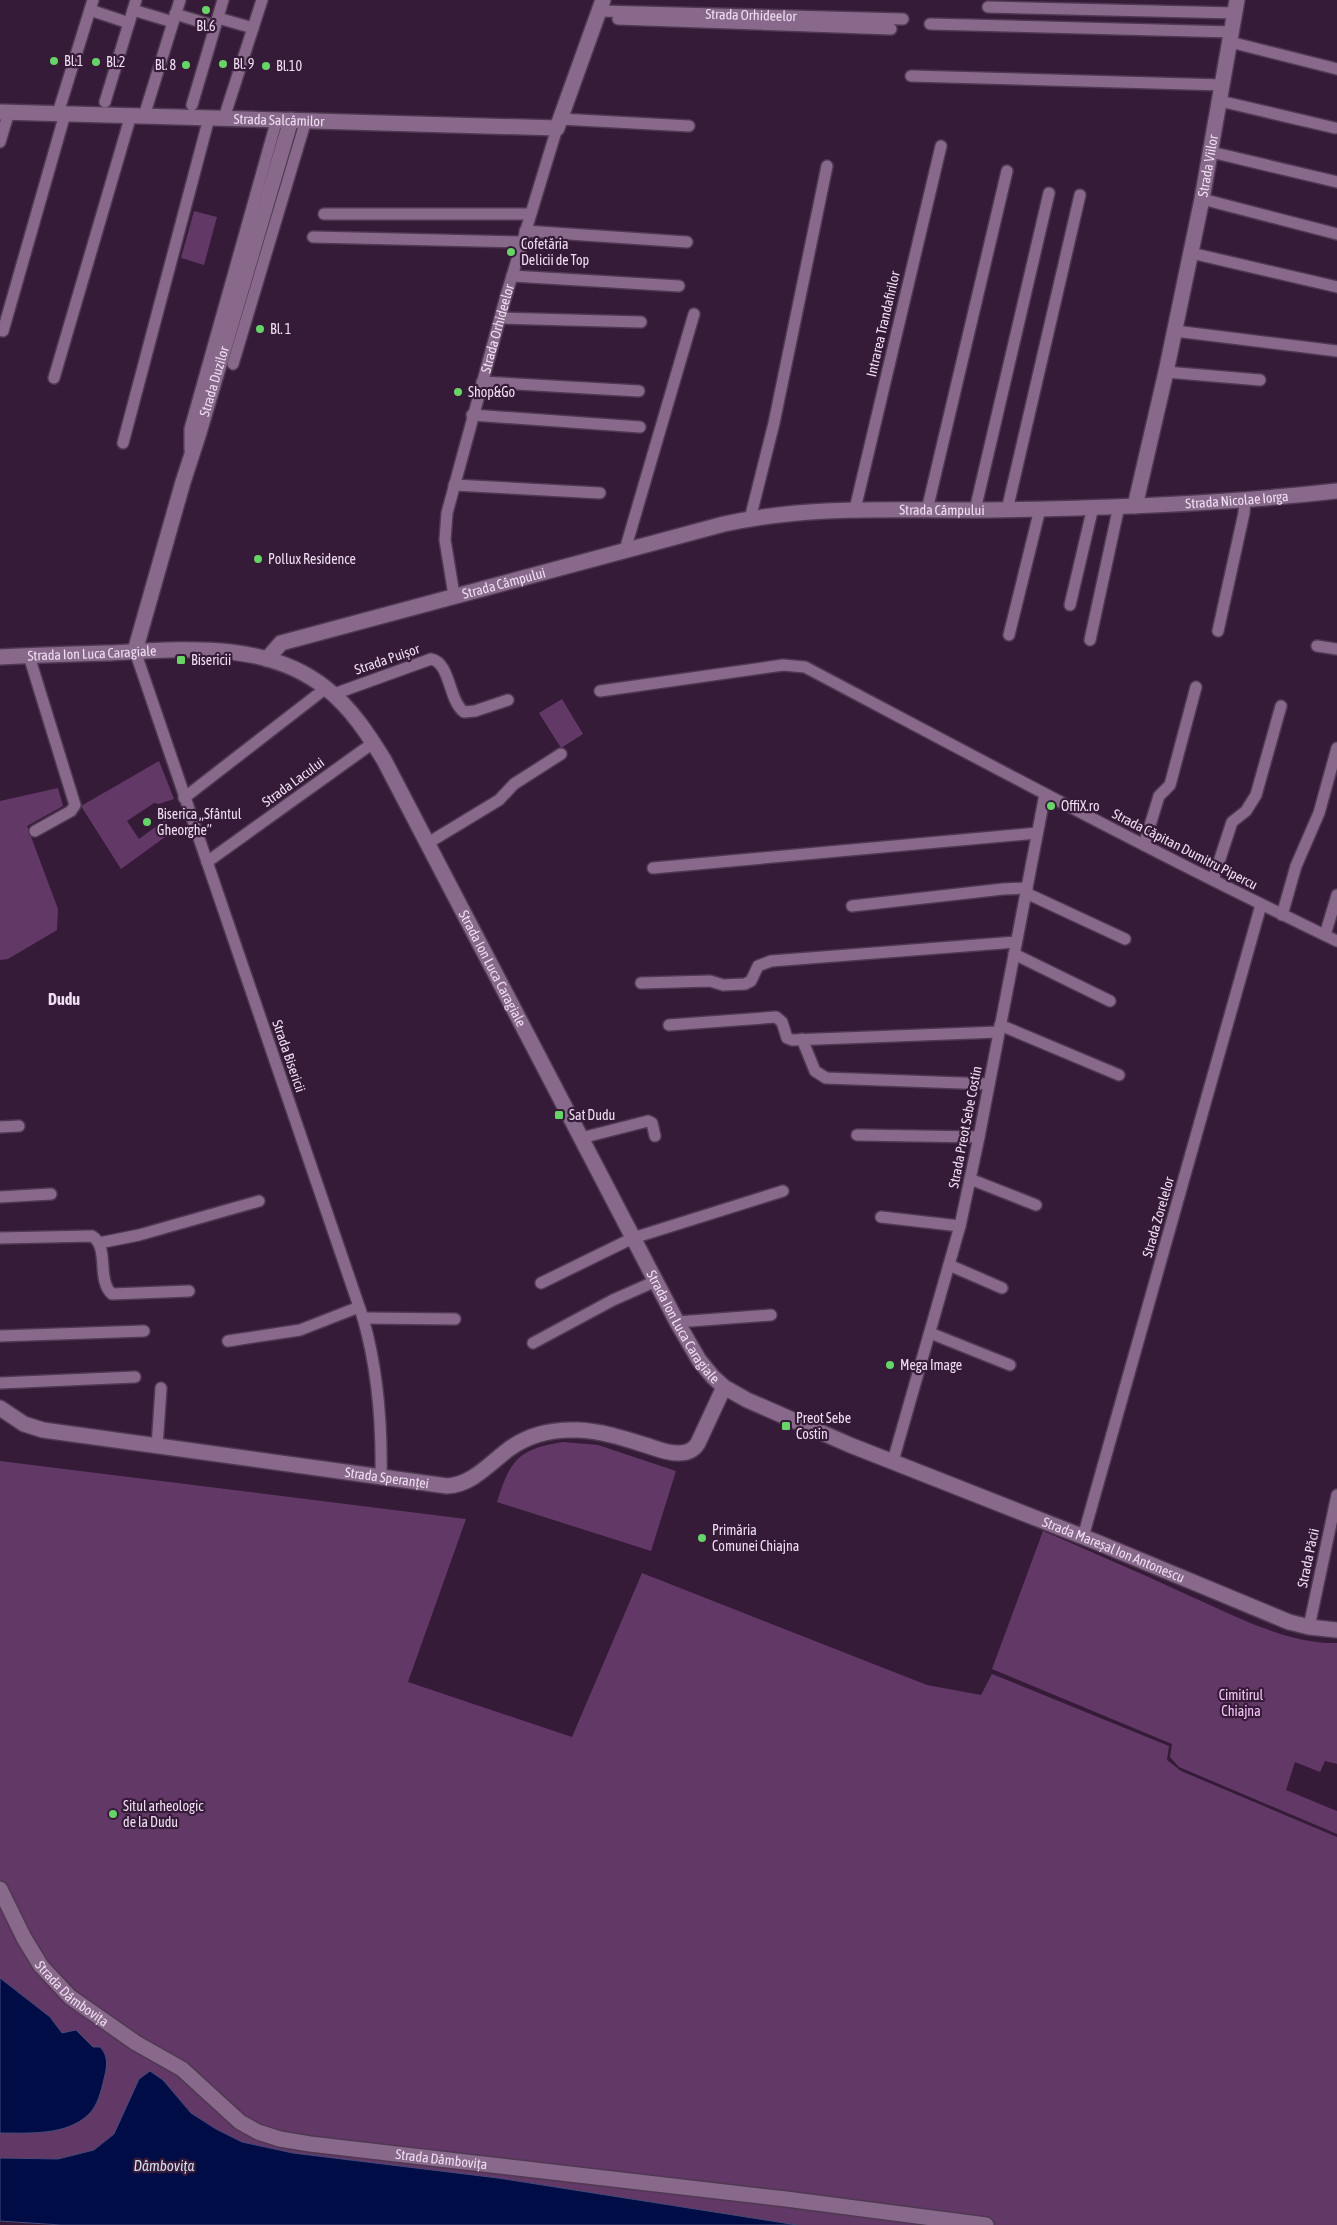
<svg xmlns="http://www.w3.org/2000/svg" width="1337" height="2225" viewBox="0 0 1337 2225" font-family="'Asap Condensed',sans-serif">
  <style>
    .green { fill: #623867 }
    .water { fill: #000c45; stroke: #484b79 }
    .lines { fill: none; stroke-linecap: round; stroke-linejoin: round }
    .street-casing { stroke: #4f3851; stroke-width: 14 }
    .secondary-casing { stroke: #4f3851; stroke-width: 18 }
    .street { stroke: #88698b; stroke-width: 11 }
    .secondary { stroke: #88698b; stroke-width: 15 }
    .poi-dot { fill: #66d466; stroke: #351b38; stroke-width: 2 }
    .labels { text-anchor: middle; stroke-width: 4.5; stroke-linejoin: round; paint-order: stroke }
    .street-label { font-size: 14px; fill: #efdef1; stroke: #351b38 }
    .poi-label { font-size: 14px; fill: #efdef1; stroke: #351b38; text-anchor: start }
    .park-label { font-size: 14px; fill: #f5c7f9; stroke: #351b38 }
    .water-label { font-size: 15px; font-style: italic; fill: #d5dff1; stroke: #351b38 }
    .quarter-label { font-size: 16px; font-weight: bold; fill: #efdef1; stroke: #351b38 }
  </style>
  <rect width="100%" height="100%" fill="#351b38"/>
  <!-- green -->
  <g class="green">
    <path d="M194,211L217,217L204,265L181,258Z"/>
    <path d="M562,699L583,734L561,748L539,713Z"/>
    <path d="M159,761L174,799L159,804L154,803L127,821L139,839L165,820L172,832L121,869L81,806Z"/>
    <path d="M58,788L63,806L27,826L58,909L57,930L8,959L0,960V801Z"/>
    <path d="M563,1442L598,1445L676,1471L651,1551L497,1502C510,1460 518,1449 563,1442Z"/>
    <path d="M0,1461L466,1519L408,1682L572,1737L642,1573L927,1685L981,1695L992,1674L1169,1746L1167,1760L1181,1771L1337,1837V2225H797L498,2178L293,2153L242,2142L216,2129L191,2113L163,2080L127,2107L114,2134L94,2150L58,2159L0,2158V2133L51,2131L93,2047L76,2030L62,2033L50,2017L0,1978Z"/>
    <path d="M1043,1531C1089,1551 1134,1570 1179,1591C1227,1612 1284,1644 1337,1643V1764L1325,1761L1320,1772L1295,1762L1286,1790L1337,1811V1834L1179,1767L1170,1757L1172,1744L992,1669Z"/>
  </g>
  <!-- water -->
  <g class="water">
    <path d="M0,1978L50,2017L62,2033L76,2030L93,2047H100C109,2056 107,2067 104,2079C101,2091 98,2105 89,2114C67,2136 28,2133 0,2133Z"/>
    <path d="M150,2071L163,2080L191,2113L216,2129L242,2142L293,2153L498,2178L797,2225H61L0,2221V2158L58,2159L94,2150L114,2134L139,2079Z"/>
  </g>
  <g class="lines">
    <!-- street casing -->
    <g class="street-casing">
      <g id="street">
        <path d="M988,7L1235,13"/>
        <path d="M90,10L129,23"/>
        <path d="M133,10L173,22"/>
        <path id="s1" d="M600,11L903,19"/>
        <path d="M175,14L215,26"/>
        <path d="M218,18L253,28"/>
        <path d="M618,19L891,29"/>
        <path d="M930,24L1232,32"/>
        <path d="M1230,42L1337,69"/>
        <path d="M911,76L1223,85"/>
        <path d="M1220,101L1335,128"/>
        <path d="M105,102L136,0"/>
        <path d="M192,105L223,0"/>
        <path d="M58,113L93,0"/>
        <path d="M144,116L180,0"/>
        <path d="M224,118L262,0"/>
        <path d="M560,119L689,126"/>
        <path d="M0,142L9,112"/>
        <path d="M1211,152L1337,182"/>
        <path d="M1202,199L1337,234"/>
        <path d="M324,214H530"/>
        <path d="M525,231L687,242"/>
        <path d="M313,237L522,242"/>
        <path d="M1191,253L1337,287"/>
        <path d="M512,276L679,286"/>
        <path d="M500,318L641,322"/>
        <path d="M3,331L65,114"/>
        <path d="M1175,331L1337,351"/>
        <path d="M233,364L306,120"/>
        <path d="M1166,372L1260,380"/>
        <path d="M54,378L131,115"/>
        <path d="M482,382L639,391"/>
        <path d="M472,415L640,427"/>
        <path d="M123,443L209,118"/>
        <path d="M190,450V429L277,119"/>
        <path d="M454,485L600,493"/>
        <path d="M855,509L941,146"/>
        <path d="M927,510L1007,171"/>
        <path d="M975,510L1049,193"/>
        <path d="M1007,510L1080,195"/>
        <path d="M750,519L774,423L827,166"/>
        <path d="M625,550L694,314"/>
        <path id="s2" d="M454,595L445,540L447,513L506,296L557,128"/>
        <path d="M1070,605L1093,507"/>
        <path d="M1218,631L1244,513L1245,500"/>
        <path d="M1009,635L1040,509"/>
        <path d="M1090,640L1119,506"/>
        <path d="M1317,646L1337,649"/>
        <path d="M135,651L363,1318C378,1370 382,1423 381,1477"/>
        <path d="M29,656L75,805L71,811L35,831"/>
        <path d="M600,691L783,665L805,667C981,760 1157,855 1337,941"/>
        <path d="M334,694L431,659C451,663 448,700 464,712L475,711L508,700"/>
        <path d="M184,798L326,688"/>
        <path d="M428,843L499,800L514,784L561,754"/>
        <path d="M1144,845L1159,796L1170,785L1196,687"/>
        <path d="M207,862L373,743"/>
        <path d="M653,868L1037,833"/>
        <path d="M1213,880L1232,822L1246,811L1256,795L1281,706"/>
        <path d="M1026,893L1125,939"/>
        <path d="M852,906L1003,889L1027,888"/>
        <path d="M1282,915L1296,866L1319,813L1337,748"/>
        <path d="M1325,935L1337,895"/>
        <path d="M1014,954L1110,1001"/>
        <path d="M641,983L710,981L723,985L745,984L751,981L758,966L771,961L1016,942"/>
        <path d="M669,1025L776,1017L782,1022L787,1038L792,1040L998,1032"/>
        <path d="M1000,1025L1119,1075"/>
        <path d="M802,1039L815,1071L826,1078L989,1084"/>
        <path d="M0,1127L19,1126"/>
        <path d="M857,1135L979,1137"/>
        <path d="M581,1138L648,1121L652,1123L655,1136"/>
        <path d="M970,1179L1036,1205"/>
        <path d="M0,1197L51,1194"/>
        <path d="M881,1217L960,1226"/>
        <path d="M0,1238L92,1236C110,1247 96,1280 112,1294L189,1291"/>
        <path d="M99,1243L139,1235L259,1201"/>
        <path d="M949,1265L1002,1288"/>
        <path d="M541,1283L633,1238L783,1191"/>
        <path d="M363,1318L455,1319"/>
        <path d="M677,1322L771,1315"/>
        <path d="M930,1333L1010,1365"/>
        <path d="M0,1336L144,1331"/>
        <path d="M228,1341L300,1330L359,1307"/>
        <path d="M533,1343L613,1300L656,1281"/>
        <path d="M0,1383L135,1377"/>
        <path d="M157,1447L161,1388"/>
        <path d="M893,1461L960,1226L979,1137L1045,794"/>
        <path d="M1083,1537L1261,905"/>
        <path d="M1309,1627L1337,1495"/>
      </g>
    </g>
    <!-- secondary casing -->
    <g class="secondary-casing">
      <g id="secondary">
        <path id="s3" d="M0,112L557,128L603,0"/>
        <path id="s4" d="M1135,506L1166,372L1202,199L1237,0"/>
        <path id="s5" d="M135,651L183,482L198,436L291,120"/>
        <path id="s6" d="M0,657C37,655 74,654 110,653C182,649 267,640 327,689C351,708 368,734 384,760L677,1322L699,1360L713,1377L724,1387L747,1400L850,1445L1099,1543L1289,1622L1309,1627L1337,1630"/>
        <path id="s7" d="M267,659L281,643L724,524C815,504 898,511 990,510C1106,508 1222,504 1337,491"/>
        <path id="s8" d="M0,1408L24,1424L43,1430L447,1486C472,1485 490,1463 509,1449C529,1434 553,1429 578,1430C601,1431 623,1438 645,1445C656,1448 668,1454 679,1453C687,1453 694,1450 698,1443L724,1387"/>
        <path id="s9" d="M0,1889L24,1938L41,1966L70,1997L136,2043L182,2069L240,2122L258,2132L280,2139L310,2144L786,2199L986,2225"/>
      </g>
    </g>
    <!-- street -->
    <use href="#street" class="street"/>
    <!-- secondary -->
    <use href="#secondary" class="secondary"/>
  </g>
  <!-- markers -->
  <g class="poi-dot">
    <circle cx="206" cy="10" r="5"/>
    <circle cx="54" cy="61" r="5"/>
    <circle cx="96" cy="62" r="5"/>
    <circle cx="223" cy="64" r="5"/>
    <circle cx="186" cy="65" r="5"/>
    <circle cx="266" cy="66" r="5"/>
    <circle cx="511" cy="252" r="5"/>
    <circle cx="260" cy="329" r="5"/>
    <circle cx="458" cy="392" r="5"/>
    <circle cx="258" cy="559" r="5"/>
    <rect x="176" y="655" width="10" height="10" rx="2.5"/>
    <circle cx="1051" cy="806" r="5"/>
    <circle cx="147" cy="822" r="5"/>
    <rect x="554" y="1110" width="10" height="10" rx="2.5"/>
    <circle cx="890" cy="1365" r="5"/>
    <rect x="781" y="1421" width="10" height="10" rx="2.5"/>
    <circle cx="702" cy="1538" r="5"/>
    <circle cx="113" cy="1814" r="5"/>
  </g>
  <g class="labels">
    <!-- street labels -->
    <g class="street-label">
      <text dy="5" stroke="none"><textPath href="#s1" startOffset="151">Strada Orhideelor</textPath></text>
      <text dy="5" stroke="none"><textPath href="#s3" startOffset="279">Strada Salcâmilor</textPath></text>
      <text dy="5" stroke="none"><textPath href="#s4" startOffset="348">Strada Viilor</textPath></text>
      <text transform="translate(883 324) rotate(-77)" y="5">Intrarea Trandafirilor</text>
      <text dy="5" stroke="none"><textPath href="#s2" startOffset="274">Strada Orhideelor</textPath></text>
      <text dy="5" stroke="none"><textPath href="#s5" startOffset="281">Strada Duzilor</textPath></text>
      <text dy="5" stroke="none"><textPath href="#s7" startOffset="994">Strada Nicolae Iorga</textPath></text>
      <text dy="5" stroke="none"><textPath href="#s7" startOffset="699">Strada Câmpului</textPath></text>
      <text dy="5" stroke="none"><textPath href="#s7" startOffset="252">Strada Câmpului</textPath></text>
      <text dy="5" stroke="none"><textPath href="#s6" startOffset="92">Strada Ion Luca Caragiale</textPath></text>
      <text transform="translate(387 659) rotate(-19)" y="5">Strada Puișor</text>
      <text transform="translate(293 782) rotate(-36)" y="5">Strada Lacului</text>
      <text transform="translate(1185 849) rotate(27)" y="5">Strada Căpitan Dumitru Pipercu</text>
      <text dy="5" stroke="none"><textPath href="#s6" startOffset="662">Strada Ion Luca Caragiale</textPath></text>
      <text transform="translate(289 1056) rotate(71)" y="5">Strada Bisericii</text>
      <text transform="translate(965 1127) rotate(-79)" y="5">Strada Preot Sebe Costin</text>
      <text transform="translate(1158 1217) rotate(-74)" y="5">Strada Zorelelor</text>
      <text dy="5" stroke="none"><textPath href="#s6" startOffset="1068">Strada Ion Luca Caragiale</textPath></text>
      <text dy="5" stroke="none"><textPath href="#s8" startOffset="396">Strada Speranței</textPath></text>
      <text dy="5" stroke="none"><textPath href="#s6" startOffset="1564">Strada Mareșal Ion Antonescu</textPath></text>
      <text transform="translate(1308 1558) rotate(-78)" y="5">Strada Păcii</text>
      <text dy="5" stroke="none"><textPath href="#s9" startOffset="129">Strada Dâmbovița</textPath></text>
      <text dy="5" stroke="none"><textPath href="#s9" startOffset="548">Strada Dâmbovița</textPath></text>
    </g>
    <!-- poi labels -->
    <g class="poi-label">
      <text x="206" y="31" text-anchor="middle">Bl.6</text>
      <text x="64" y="66">Bl.1</text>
      <text x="106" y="67">Bl.2</text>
      <text x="233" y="69">Bl. 9</text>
      <text x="176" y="70" text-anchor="end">Bl. 8</text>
      <text x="276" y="71">Bl.10</text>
      <text x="521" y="249">Cofetăria<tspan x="521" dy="16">Delicii de Top</tspan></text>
      <text x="270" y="334">Bl. 1</text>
      <text x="468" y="397">Shop&amp;Go</text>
      <text x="268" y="564">Pollux Residence</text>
      <text x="191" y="665">Bisericii</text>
      <text x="1061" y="811">OffiX.ro</text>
      <text x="157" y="819">Biserica „Sfântul<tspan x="157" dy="16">Gheorghe”</tspan></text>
      <text x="569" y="1120">Sat Dudu</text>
      <text x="900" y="1370">Mega Image</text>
      <text x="796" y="1423">Preot Sebe<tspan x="796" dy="16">Costin</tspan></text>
      <text x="712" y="1535">Primăria<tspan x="712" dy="16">Comunei Chiajna</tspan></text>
      <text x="123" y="1811">Situl arheologic<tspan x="123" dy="16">de la Dudu</tspan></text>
    </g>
    <!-- park labels -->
    <g class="park-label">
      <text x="1241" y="1700">Cimitirul<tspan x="1241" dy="16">Chiajna</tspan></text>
    </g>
    <!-- water labels -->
    <g class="water-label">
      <text x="164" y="2171">Dâmbovița</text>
    </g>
    <!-- quarter labels -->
    <g class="quarter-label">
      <text x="64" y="1005">Dudu</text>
    </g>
  </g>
</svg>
